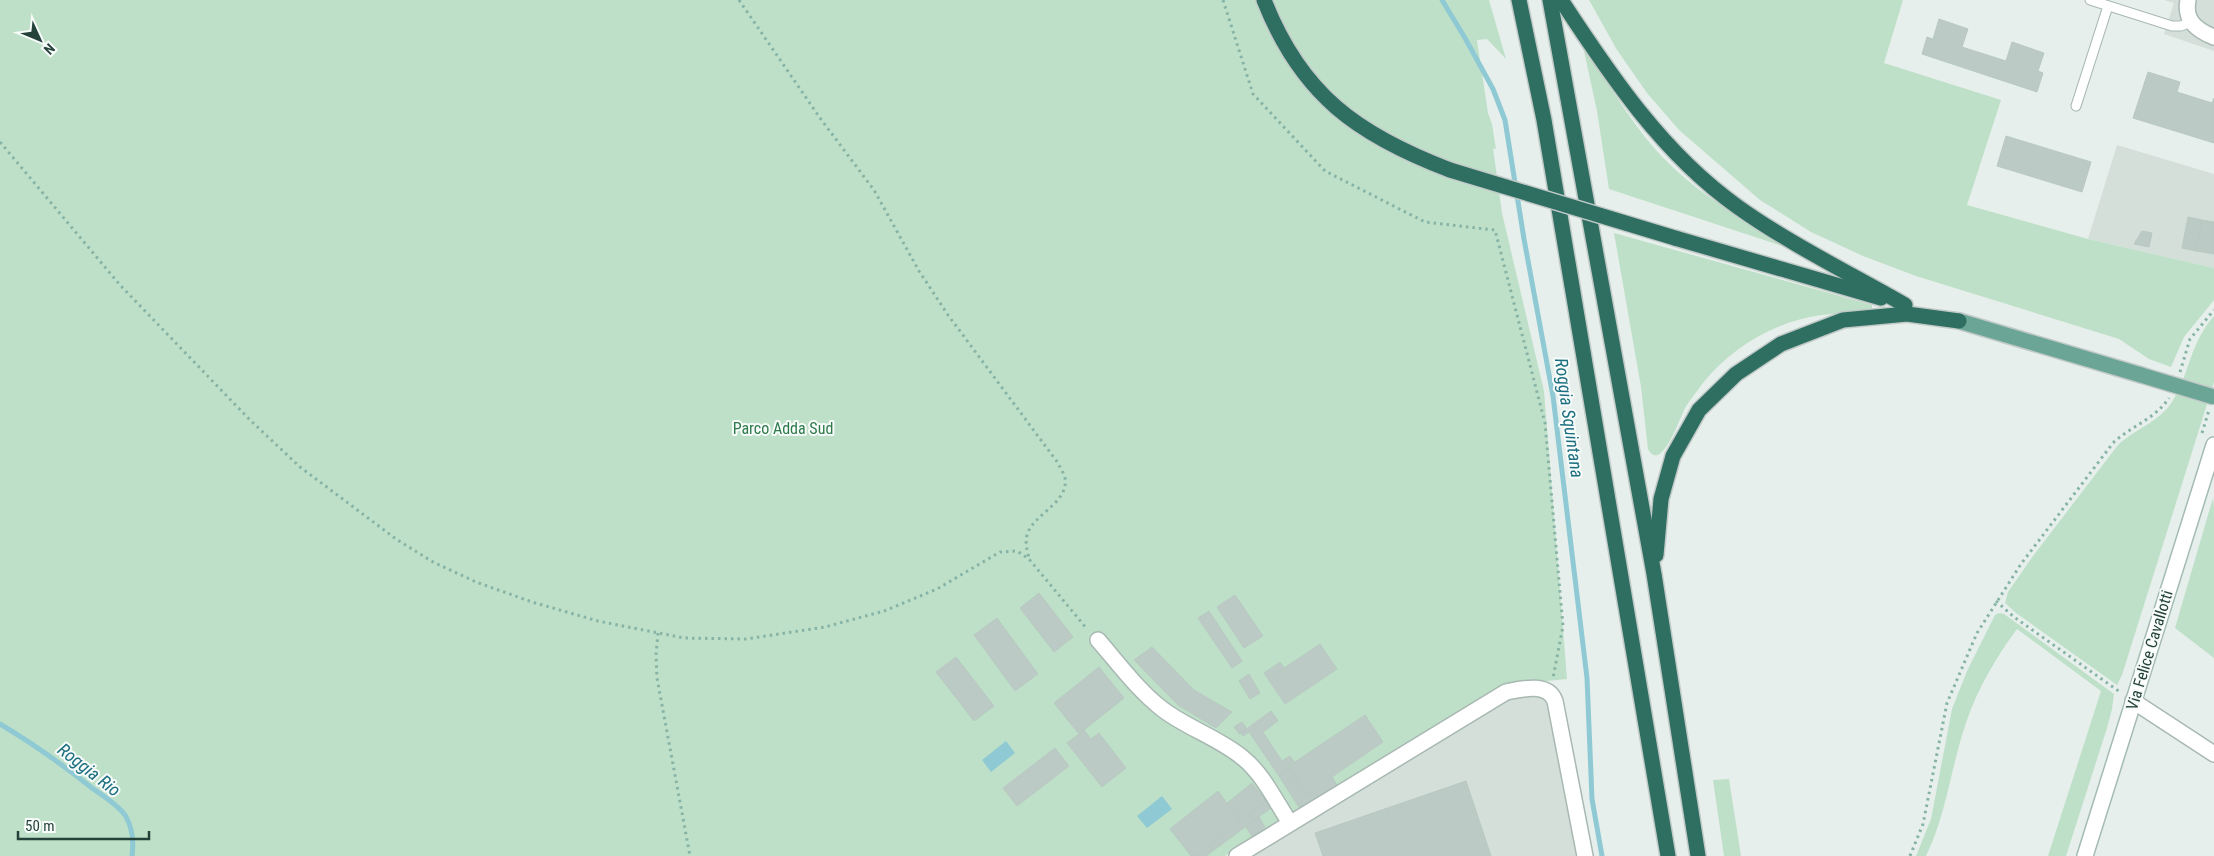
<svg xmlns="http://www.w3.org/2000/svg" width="2214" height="856" viewBox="0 0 2214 856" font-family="'Roboto Condensed',sans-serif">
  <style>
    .built { fill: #d4dfda }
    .green { fill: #bfe0c8 }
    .water { fill: #8ec9d4 }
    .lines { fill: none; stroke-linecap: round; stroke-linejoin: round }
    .stream { stroke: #8ec9d4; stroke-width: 5 }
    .building { fill: #bbcac4; stroke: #b8c9c2 }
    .lane-casing { stroke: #a8b8b2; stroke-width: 11 }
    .street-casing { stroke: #a8b8b2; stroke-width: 18 }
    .secondary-casing { stroke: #a4bbb3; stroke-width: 18 }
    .primary-casing { stroke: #c2cac8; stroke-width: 18 }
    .highway-casing { stroke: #c2cac8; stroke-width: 18 }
    .path { stroke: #86b3a5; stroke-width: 3; stroke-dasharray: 2.5 4; stroke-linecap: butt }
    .lane { stroke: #fff; stroke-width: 9 }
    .street { stroke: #fff; stroke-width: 15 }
    .secondary { stroke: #fff; stroke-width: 15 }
    .primary { stroke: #6aa596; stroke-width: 15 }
    .highway { stroke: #2f6f62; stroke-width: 15 }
    .primary-bridge-casing { stroke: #c2cac8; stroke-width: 18; stroke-linecap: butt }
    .highway-bridge-casing { stroke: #c2cac8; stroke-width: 18; stroke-linecap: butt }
    .primary-bridge { stroke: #6aa596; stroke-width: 15 }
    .highway-bridge { stroke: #2f6f62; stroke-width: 15 }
    .labels { text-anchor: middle; stroke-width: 4; stroke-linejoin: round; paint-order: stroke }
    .park-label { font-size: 16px; fill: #2d7a4b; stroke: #f7fbf9 }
    .street-label { font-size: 16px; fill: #24423a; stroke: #f7fbf9 }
    .water-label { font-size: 18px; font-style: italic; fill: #1c6f80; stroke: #f7fbf9 }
  </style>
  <rect width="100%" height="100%" fill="#e6efeb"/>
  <!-- built -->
  <g class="built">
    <path d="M2164,0H2214V51L2164,34L2174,3Z"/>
    <path d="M2117,145L2214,174V268L2088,239Z"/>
    <path d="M1506,692L1550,693L1585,856H1237Z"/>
  </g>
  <!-- green -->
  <g class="green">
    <path d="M0,0H1489L1506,59L1487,39L1477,40L1488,113L1492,124L1496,149L1493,148L1502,213L1544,391L1567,679L1508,685L1225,856H0Z"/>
    <path d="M1589,0H1903L1884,63L2001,100L1967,205L2088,239L2214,268V300L2184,337L2171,367L2149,359L2119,339L1916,276L1863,256L1811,232L1760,200L1679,130L1647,93L1617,50Z"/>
    <path d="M1582,42C1605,78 1627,117 1655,149C1693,192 1744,220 1791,249L1609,189L1597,111Z"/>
    <path d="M1614,233L1872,305V312C1855,313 1838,313 1822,315C1776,321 1732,347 1703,383C1697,391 1690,400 1685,408C1680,418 1661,474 1648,449L1641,387Z"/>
    <path d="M2214,316V382L2122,675L2117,685L2016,613L2005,603L2008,592L2033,556L2118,445C2135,429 2159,422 2172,402C2190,373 2190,343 2214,316Z"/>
    <path d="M2213,498L2214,509V658L2175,628Z"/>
    <path d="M1999,613L2004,614L2114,694L2112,709L2107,728L2066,856H2048L2101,691L2017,629C1997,656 1978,688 1967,720C1951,765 1947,813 1926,856H1916L1931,819L1952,709L1967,671L1995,615Z"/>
    <path d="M1729,779L1741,856H1724L1713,780Z"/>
  </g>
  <!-- water -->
  <g class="water">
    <path d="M1006,741L1015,753L991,772L982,760Z"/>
    <path d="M1162,796L1172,809L1147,828L1137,816Z"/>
  </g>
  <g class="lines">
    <!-- stream -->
    <g class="stream">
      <path d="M1442,0L1465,38L1493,89L1505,120L1524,239L1553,396L1587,678L1592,799L1602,856"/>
      <path d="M0,724C32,743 63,765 92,788C103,796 117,804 125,815C133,828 134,841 132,856"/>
    </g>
  </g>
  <!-- building -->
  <g class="building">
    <path d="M1939,19L1968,29L1962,47L2006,61L2012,42L2044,53L2038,71L2043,73L2037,92L1922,54L1927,37L1933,39Z"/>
    <path d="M2148,72L2180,82L2177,92L2212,103L2214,98V143L2133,118Z"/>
    <path d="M2006,136L2091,162L2082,192L1997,166Z"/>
    <path d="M2188,217L2202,220L2196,251L2182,248Z"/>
    <path d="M2202,220L2214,222V254L2196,251Z"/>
    <path d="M2142,231L2152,233L2149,247L2134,244Z"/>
    <path d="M1039,593L1073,637L1054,652L1020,608Z"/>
    <path d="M1235,595L1263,636L1244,648L1217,607Z"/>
    <path d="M1209,611L1242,661L1232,668L1198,618Z"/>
    <path d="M997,618L1038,674L1015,691L974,635Z"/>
    <path d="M1320,644L1337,669L1285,704L1268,679Z"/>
    <path d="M1152,647L1194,690L1232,712L1216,728L1178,705L1134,660Z"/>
    <path d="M956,657L994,706L974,721L936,672Z"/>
    <path d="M1280,662L1284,668L1268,679L1264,673Z"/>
    <path d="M1099,667L1124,698L1079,734L1054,703Z"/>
    <path d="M1249,674L1260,693L1250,699L1239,681Z"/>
    <path d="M1271,711L1278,721L1263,732L1282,761L1285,759L1290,769L1279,776L1249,732L1243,736L1241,733Z"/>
    <path d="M1365,715L1383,742L1332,777L1337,785L1318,797L1314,790L1307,795L1289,766Z"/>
    <path d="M1242,722L1247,729L1239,734L1234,727Z"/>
    <path d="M1084,730L1091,739L1099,733L1126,768L1102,787L1067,743Z"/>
    <path d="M1055,748L1069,766L1017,806L1003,788Z"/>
    <path d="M1290,756L1295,763L1289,766L1285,759Z"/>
    <path d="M1290,769L1297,779L1286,787L1279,776Z"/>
    <path d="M1297,779L1307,795L1314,790L1318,797L1300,809L1286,787Z"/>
    <path d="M1466,781L1491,856H1323L1315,833Z"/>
    <path d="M1252,783L1266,801L1240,821L1227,803Z"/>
    <path d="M1218,791L1240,821L1196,856H1191L1170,829Z"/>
    <path d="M1266,801L1271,808L1206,856H1196Z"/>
    <path d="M1259,817L1265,827L1252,836L1246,827Z"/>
  </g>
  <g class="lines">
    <!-- lane casing -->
    <g class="lane-casing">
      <g id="lane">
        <path d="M2090,0L2172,26H2181L2191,22"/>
        <path d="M2076,106L2108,6"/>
      </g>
    </g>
    <!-- street casing -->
    <g class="street-casing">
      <g id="street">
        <path d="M2188,0C2184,20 2196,30 2214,37"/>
        <path d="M1098,640C1118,663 1137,689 1161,708C1186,728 1218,737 1243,758C1263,774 1276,802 1290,823"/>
        <path d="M2133,701L2214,754"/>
        <path d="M1237,856L1506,692C1521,689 1548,682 1555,701L1585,856"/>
      </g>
    </g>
    <!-- secondary casing -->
    <g class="secondary-casing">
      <path id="secondary" d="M2085,856L2214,445"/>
    </g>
    <!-- primary casing -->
    <g class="primary-casing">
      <path id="primary" d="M1959,321L2141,375"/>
    </g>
    <!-- highway casing -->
    <g class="highway-casing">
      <g id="highway">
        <path d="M1264,0C1301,95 1358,135 1450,170"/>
        <path d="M1519,0L1544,120L1668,856"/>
        <path d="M1550,0L1654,574L1698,856"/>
        <path d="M1561,0C1610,75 1663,154 1738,207C1790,244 1849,273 1905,305"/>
        <path d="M1675,238L1881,298"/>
        <path d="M1656,555L1661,499L1673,456L1699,410L1736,374L1781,344L1843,320L1907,314L1959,321"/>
      </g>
    </g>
    <!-- path -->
    <g class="path">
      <path d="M739,0L820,118L874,190L919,271L948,315L1058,463C1060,468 1064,473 1065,478C1069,503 1033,514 1027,535C1025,543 1027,550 1029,558"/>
      <path d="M1223,0L1253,94L1325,171L1425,222L1495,230L1545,423L1563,626L1553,678"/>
      <path d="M0,142L120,285L250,420L300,467L396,539L433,562L476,582L532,602L598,621L684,638L746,639L825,627L884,611L937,589L1000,552L1017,551L1029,559L1087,629"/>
      <path d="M2180,372L2190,339L2214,310"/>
      <path d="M2202,433L2209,410"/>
      <path d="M1996,601L2014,617L2120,692"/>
      <path d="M658,633L656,655L657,678L690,856"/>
      <path d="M1910,856L1923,824L1947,703L1977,633L2021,564L2113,443C2131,426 2155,419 2169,398"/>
    </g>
    <!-- lane -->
    <use href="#lane" class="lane"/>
    <!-- street -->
    <use href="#street" class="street"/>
    <!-- secondary -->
    <use href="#secondary" class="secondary"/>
    <!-- primary -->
    <use href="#primary" class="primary"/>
    <!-- highway -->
    <use href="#highway" class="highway"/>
    <!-- primary-bridge casing -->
    <g class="primary-bridge-casing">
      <path id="primary-bridge" d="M2141,375L2214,397"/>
    </g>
    <!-- highway-bridge casing -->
    <g class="highway-bridge-casing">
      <path id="highway-bridge" d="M1450,170L1675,238"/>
    </g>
    <!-- primary-bridge -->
    <use href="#primary-bridge" class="primary-bridge"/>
    <!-- highway-bridge -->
    <use href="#highway-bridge" class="highway-bridge"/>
  </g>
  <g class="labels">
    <!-- park labels -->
    <g class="park-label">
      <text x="783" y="434">Parco Adda Sud</text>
    </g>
    <!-- street labels -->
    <g class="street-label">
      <text transform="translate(2149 650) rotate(-73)" y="6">Via Felice Cavallotti</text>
    </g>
    <!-- water labels -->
    <g class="water-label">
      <text transform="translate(1569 418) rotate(82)" y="6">Roggia Squintana</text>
      <text transform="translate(89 770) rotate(38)" y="6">Roggia Rio</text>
    </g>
  </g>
  <!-- north arrow -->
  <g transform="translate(40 40) rotate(134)" stroke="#f7fbf9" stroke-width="4" paint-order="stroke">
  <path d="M0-4L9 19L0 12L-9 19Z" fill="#24423a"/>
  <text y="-8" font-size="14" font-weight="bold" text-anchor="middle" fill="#24423a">N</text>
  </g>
  <!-- scale -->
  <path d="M18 831v8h131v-8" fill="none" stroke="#24423a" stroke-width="2.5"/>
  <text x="25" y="831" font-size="15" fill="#24423a" stroke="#f7fbf9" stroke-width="4" paint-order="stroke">50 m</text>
</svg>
